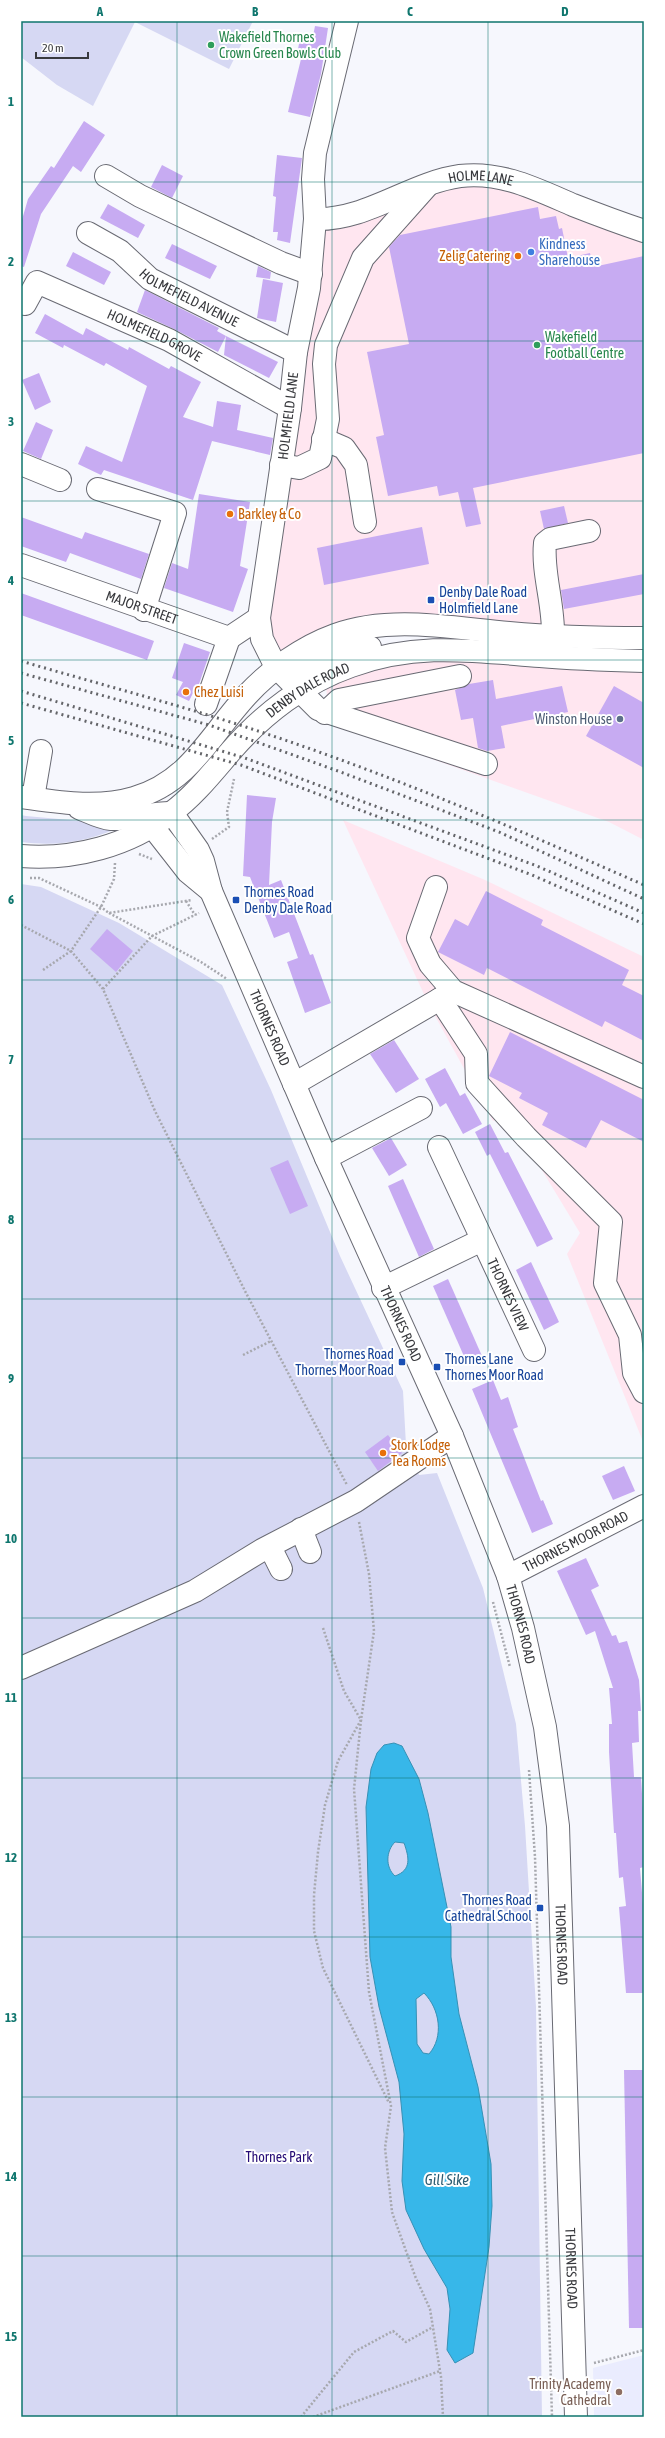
<svg xmlns="http://www.w3.org/2000/svg" width="665" height="2438" viewBox="0 0 665 2438" font-family="'Asap Condensed',sans-serif">
  <style>
    .built { fill: #eaecfe }
    .industrial { fill: #ffe6f0 }
    .green { fill: #d6d8f3 }
    .water { fill: #37b7e9; stroke: #3791b5; fill-rule: evenodd }
    .building { fill: #c7abf2 }
    .lines { fill: none; stroke-linecap: round; stroke-linejoin: round }
    .minor-casing { stroke: #696a73; stroke-width: 24 }
    .major-casing { stroke: #696a73; stroke-width: 24 }
    .path { stroke: #a7a8ae; stroke-width: 2.5; stroke-dasharray: 2 2; stroke-linecap: butt }
    .minor { stroke: #fff; stroke-width: 22 }
    .major { stroke: #fff; stroke-width: 22 }
    .rail { stroke: #646569; stroke-width: 3; stroke-dasharray: 2 4; stroke-linecap: butt }
    .grid { fill: none; stroke: #0f766e; stroke-width: 1; stroke-opacity: 0.55 }
    .leisure-dot { fill: #2e9e5b; stroke: #fff; stroke-width: 1.5 }
    .shop-dot { fill: #3f7fe0; stroke: #fff; stroke-width: 1.5 }
    .food-dot { fill: #e8710a; stroke: #fff; stroke-width: 1.5 }
    .transit-dot { fill: #1a4fb4; stroke: #fff; stroke-width: 1.5 }
    .service-dot { fill: #5c6f8a; stroke: #fff; stroke-width: 1.5 }
    .education-dot { fill: #8d6e63; stroke: #fff; stroke-width: 1.5 }
    .labels { text-anchor: middle; stroke-width: 4; stroke-linejoin: round; paint-order: stroke }
    .leisure-label { font-size: 14px; fill: #27864d; stroke: #fff; text-anchor: start }
    .street-label { font-size: 14px; fill: #38393d; stroke: #fff }
    .shop-label { font-size: 14px; fill: #366cbe; stroke: #fff; text-anchor: start }
    .food-label { font-size: 14px; fill: #c56008; stroke: #fff; text-anchor: start }
    .transit-label { font-size: 14px; fill: #164399; stroke: #fff; text-anchor: start }
    .service-label { font-size: 14px; fill: #4e5e75; stroke: #fff; text-anchor: end }
    .park-label { font-size: 14px; fill: #260c76; stroke: #fff }
    .education-label { font-size: 14px; fill: #785e54; stroke: #fff; text-anchor: end }
    .water-label { font-size: 15px; font-style: italic; fill: #2b5c72; stroke: #fff }
    .neatline { fill: none; stroke: #0f766e; stroke-width: 1.5 }
    .grid-label { font-size: 13px; text-anchor: middle; font-weight: bold; fill: #0f766e }
  </style>
  <rect width="100%" height="100%" fill="#f6f7fd"/>
  <!-- built -->
  <path class="built" d="M644,2355V2417H594L593,2368Z"/>
  <!-- industrial -->
  <g class="industrial">
    <path d="M458,177L644,231V638L400,623L284,663L266,647L315,219Z"/>
    <path d="M370,661H644V840L609,822L328,722L326,678Z"/>
    <path d="M343,820L485,880L644,957V1444L567,1254L580,1233L508,1114L493,1121L429,1005Z"/>
  </g>
  <!-- green -->
  <g class="green">
    <path d="M21,21H253L229,69L135,22L93,106L57,85L21,57Z"/>
    <path d="M21,815L26,816L125,825C91,841 59,847 21,842Z"/>
    <path d="M21,884L41,887L119,923L222,985L271,1090L340,1256L403,1391L406,1445L419,1475L437,1473L483,1588L516,1724L525,1826L536,2007L542,2417H21Z"/>
  </g>
  <!-- water -->
  <path class="water" d="M394,1743L402,1746L419,1779L428,1813L451,1927V1957L459,2014L478,2087L491,2164L492,2206L489,2247L473,2353L455,2363L447,2350L450,2309L447,2288L424,2249L406,2210L402,2181L404,2134L399,2082L379,2007L370,1957L366,1807L371,1769L377,1753L384,1745ZM395,1842L404,1843C409,1857 412,1870 395,1876C385,1867 386,1851 395,1842ZM424,1993C440,2009 444,2037 429,2054L423,2053L417,2044L416,1999Z"/>
  <!-- building -->
  <g class="building">
    <path d="M315,26L328,28L321,74L310,117L288,112L302,55L297,54L300,39L312,41Z"/>
    <path d="M84,121L105,135L81,172L73,166L41,214L24,267L21,266V223L28,199L51,166L54,168Z"/>
    <path d="M277,155L302,158L290,243L277,240L278,232H273L276,197L273,196Z"/>
    <path d="M162,165L183,176L172,198L151,187Z"/>
    <path d="M108,204L145,225L138,238L100,218Z"/>
    <path d="M538,207L540,219L556,216L559,229L562,228L568,258L590,253L593,267L644,256V453L473,488L481,524L466,527L458,492L439,496L437,486L388,496L376,437L384,435L367,352L409,344L389,247L400,235Z"/>
    <path d="M172,244L217,266L210,279L165,258Z"/>
    <path d="M73,252L111,272L104,285L66,266Z"/>
    <path d="M258,266L271,272L270,279L256,277Z"/>
    <path d="M263,279L283,283L276,322L257,318Z"/>
    <path d="M145,290L219,328L217,331L226,336L218,352L174,329L137,312Z"/>
    <path d="M45,314L83,335L86,328L128,350L129,347L169,369L171,366L201,382L183,417L213,427L217,401L241,405L237,430L273,438L270,455L212,441L193,500L104,470L101,475L78,464L86,446L122,462L147,386L106,363L104,366L64,345L63,348L35,333Z"/>
    <path d="M226,336L278,362L269,378L224,355Z"/>
    <path d="M39,373L51,402L35,410L22,380Z"/>
    <path d="M36,422L53,430L41,459L23,451Z"/>
    <path d="M199,494L250,502L240,566L248,569L233,612L164,588L172,563L188,569Z"/>
    <path d="M564,506L568,523L544,529L540,511Z"/>
    <path d="M21,517L82,539L85,532L149,554L141,579L70,553L66,562L21,546Z"/>
    <path d="M422,527L429,564L324,585L317,548Z"/>
    <path d="M644,574V594L564,609L561,590Z"/>
    <path d="M21,593L154,641L147,660L21,615Z"/>
    <path d="M184,643L210,652L198,687H196L189,701L176,695L183,682L172,678Z"/>
    <path d="M493,680L496,699L562,686L568,712L501,726L505,748L487,751L478,748L473,718L461,720L455,690L469,684Z"/>
    <path d="M614,686L644,703V768L586,736Z"/>
    <path d="M247,795L276,798L272,822L269,885L281,880L310,955L313,954L331,1003L305,1013L287,962L298,958L289,932L274,938L250,877L243,876Z"/>
    <path d="M486,891L543,920L541,925L629,970L622,985L644,996V1041L605,1021L602,1027L487,968L484,975L438,952L455,919L468,926Z"/>
    <path d="M107,929L133,951L116,972L90,949Z"/>
    <path d="M510,1032L644,1100V1142L601,1120L586,1148L542,1125L548,1113L519,1098L522,1093L489,1076Z"/>
    <path d="M394,1040L419,1079L396,1093L370,1054Z"/>
    <path d="M445,1068L460,1096L465,1093L482,1124L463,1134L446,1103L440,1107L425,1079Z"/>
    <path d="M490,1124L505,1153L508,1152L553,1239L537,1247L490,1154L487,1156L475,1132Z"/>
    <path d="M391,1138L407,1165L389,1176L372,1148Z"/>
    <path d="M288,1160L308,1206L290,1214L270,1168Z"/>
    <path d="M403,1179L434,1249L419,1257L388,1186Z"/>
    <path d="M531,1262L559,1322L544,1330L516,1270Z"/>
    <path d="M448,1279L482,1356L467,1363L433,1286Z"/>
    <path d="M493,1380L501,1400L508,1397L518,1427L513,1429L541,1501L543,1500L553,1524L532,1533L472,1389Z"/>
    <path d="M388,1435L402,1453L378,1471L365,1452Z"/>
    <path d="M624,1466L635,1491L613,1500L602,1476Z"/>
    <path d="M586,1558L599,1586L591,1590L612,1636L616,1635L619,1643L627,1641L639,1680L641,1711H638L639,1742L632,1743L634,1777H641L644,1827V1867L640,1868L644,1917V1993H626L619,1907L626,1906L623,1877L619,1878L616,1833H614L609,1752V1724H612L609,1688H613L595,1631L586,1635L557,1571Z"/>
    <path d="M624,2070H644V2328H629Z"/>
  </g>
  <g class="lines">
    <!-- minor casing -->
    <g class="minor-casing">
      <g id="minor">
        <path d="M347,21L315,153L313,179L315,219L309,288L296,352L290,408L259,618L262,639L276,667L318,709L486,764"/>
        <path d="M106,176L140,196L281,263L311,274"/>
        <path id="s1" d="M315,219C366,221 410,183 460,176C501,171 536,189 573,205C596,214 620,223 644,231"/>
        <path id="s2" d="M88,233L120,251L150,279L296,352"/>
        <path id="s3" d="M25,304L37,282L169,340L290,408"/>
        <path d="M323,439L344,448L356,465L365,522"/>
        <path d="M21,464L60,480"/>
        <path d="M281,465L299,468L320,458L328,419L324,364L326,345L363,258L428,185"/>
        <path d="M98,489L175,513L144,610"/>
        <path id="s4" d="M21,565L229,638L259,618"/>
        <path d="M553,636C554,604 542,573 545,543L550,539L589,531"/>
        <path d="M206,704L229,638"/>
        <path d="M325,713L339,700L460,676"/>
        <path d="M33,798L41,751"/>
        <path d="M436,887L418,938L430,964L453,991L644,1077"/>
        <path d="M440,999L476,1054L477,1083L526,1137L611,1222L605,1283L630,1335L634,1373L644,1392"/>
        <path d="M294,1084L452,992"/>
        <path id="s5" d="M439,1147L534,1350"/>
        <path d="M326,1158L421,1108"/>
        <path d="M383,1288L482,1240"/>
        <path d="M301,1529L310,1552"/>
        <path d="M270,1547L281,1569"/>
        <path id="s6" d="M508,1576L644,1506"/>
        <path d="M21,1668L195,1591L262,1550L356,1501L452,1436"/>
      </g>
    </g>
    <!-- major casing -->
    <g class="major-casing">
      <g id="major">
        <path d="M279,668C300,675 312,663 330,657C343,652 357,648 370,647"/>
        <path d="M21,797C58,802 97,809 134,798C190,782 210,735 247,695C270,670 302,647 335,635C390,615 452,628 509,633C554,637 599,638 644,638"/>
        <path d="M79,808C89,812 100,818 111,819C128,820 151,813 170,813"/>
        <path id="s7" d="M172,813L198,850L203,861L211,891L326,1158L452,1436L508,1576L523,1628L545,1727L558,1826L576,2417"/>
        <path d="M152,826L188,872L211,891"/>
        <path id="s8" d="M21,856C74,860 129,846 171,813C194,796 212,773 231,751C263,714 305,682 351,666C417,642 473,651 540,656C575,659 609,660 644,661"/>
      </g>
    </g>
    <!-- path -->
    <g class="path">
      <path d="M212,839L229,827L227,812L234,779"/>
      <path d="M139,854L152,859"/>
      <path d="M30,878H39L101,907L109,913L192,900"/>
      <path d="M186,901L195,915"/>
      <path d="M109,913L201,962L227,979"/>
      <path d="M21,925L71,951L103,989L155,1111L245,1291L347,1485"/>
      <path d="M43,970L71,951L101,907L114,879L115,863"/>
      <path d="M103,989L152,936L199,913"/>
      <path d="M243,1355L271,1341"/>
      <path d="M359,1522L369,1574L374,1631L361,1720L354,1789L369,1992L391,2106L385,2148L392,2212L415,2276L430,2309L441,2377L443,2417"/>
      <path d="M493,1602L510,1667"/>
      <path d="M323,1628L344,1691L361,1720L338,1761L325,1805L318,1852L314,1895V1931L323,1968L389,2103"/>
      <path d="M529,1770L535,1857L552,2417"/>
      <path d="M594,2363L644,2350"/>
      <path d="M301,2417L354,2352L393,2331L406,2342L433,2327"/>
      <path d="M313,2417L440,2371"/>
    </g>
    <!-- minor -->
    <use href="#minor" class="minor"/>
    <!-- major -->
    <use href="#major" class="major"/>
    <!-- rail -->
    <g class="rail">
      <path d="M21,661C102,685 184,706 264,733C394,776 519,830 644,885"/>
      <path d="M21,673L209,725L338,771L499,832L644,899"/>
      <path d="M21,691L245,758L537,866L644,913"/>
      <path d="M21,703L241,765L532,875L644,924"/>
    </g>
  </g>
  <!-- grid -->
  <path class="grid" d="M177,21V2417M332,21V2417M488,21V2417M21,182H644M21,341H644M21,501H644M21,660H644M21,820H644M21,980H644M21,1139H644M21,1299H644M21,1458H644M21,1618H644M21,1778H644M21,1937H644M21,2097H644M21,2256H644"/>
  <!-- markers -->
  <g class="leisure-dot">
    <circle cx="211" cy="45" r="4"/>
    <circle cx="537" cy="345" r="4"/>
  </g>
  <circle class="shop-dot" cx="531" cy="252" r="4"/>
  <g class="food-dot">
    <circle cx="518" cy="256" r="4"/>
    <circle cx="230" cy="514" r="4"/>
    <circle cx="186" cy="692" r="4"/>
    <circle cx="383" cy="1453" r="4"/>
  </g>
  <g class="transit-dot">
    <rect x="427" y="596" width="8" height="8" rx="2"/>
    <rect x="232" y="896" width="8" height="8" rx="2"/>
    <rect x="398" y="1358" width="8" height="8" rx="2"/>
    <rect x="433" y="1363" width="8" height="8" rx="2"/>
    <rect x="536" y="1904" width="8" height="8" rx="2"/>
  </g>
  <circle class="service-dot" cx="620" cy="719" r="4"/>
  <circle class="education-dot" cx="619" cy="2392" r="4"/>
  <g class="labels">
    <!-- leisure labels -->
    <g class="leisure-label">
      <text x="219" y="42">Wakefield Thornes<tspan x="219" dy="16">Crown Green Bowls Club</tspan></text>
      <text x="545" y="342">Wakefield<tspan x="545" dy="16">Football Centre</tspan></text>
    </g>
    <!-- street labels -->
    <g class="street-label">
      <text dy="5" stroke="none"><textPath href="#s1" startOffset="173">HOLME LANE</textPath></text>
      <text dy="5" stroke="none"><textPath href="#s2" startOffset="121">HOLMEFIELD AVENUE</textPath></text>
      <text dy="5" stroke="none"><textPath href="#s3" startOffset="154">HOLMEFIELD GROVE</textPath></text>
      <text transform="translate(288 416) rotate(-83)" y="5">HOLMFIELD LANE</text>
      <text dy="5" stroke="none"><textPath href="#s4" startOffset="128">MAJOR STREET</textPath></text>
      <text dy="5" stroke="none"><textPath href="#s8" startOffset="345">DENBY DALE ROAD</textPath></text>
      <text dy="5" stroke="none"><textPath href="#s7" startOffset="237">THORNES ROAD</textPath></text>
      <text dy="5" stroke="none"><textPath href="#s5" startOffset="163">THORNES VIEW</textPath></text>
      <text dy="5" stroke="none"><textPath href="#s7" startOffset="561">THORNES ROAD</textPath></text>
      <text dy="5" stroke="none"><textPath href="#s6" startOffset="76">THORNES MOOR ROAD</textPath></text>
      <text dy="5" stroke="none"><textPath href="#s7" startOffset="885">THORNES ROAD</textPath></text>
      <text dy="5" stroke="none"><textPath href="#s7" startOffset="1209">THORNES ROAD</textPath></text>
      <text dy="5" stroke="none"><textPath href="#s7" startOffset="1533">THORNES ROAD</textPath></text>
    </g>
    <!-- shop labels -->
    <g class="shop-label">
      <text x="539" y="249">Kindness<tspan x="539" dy="16">Sharehouse</tspan></text>
    </g>
    <!-- food labels -->
    <g class="food-label">
      <text x="510" y="261" text-anchor="end">Zelig Catering</text>
      <text x="238" y="519">Barkley &amp; Co</text>
      <text x="194" y="697">Chez Luisi</text>
      <text x="391" y="1450">Stork Lodge<tspan x="391" dy="16">Tea Rooms</tspan></text>
    </g>
    <!-- transit labels -->
    <g class="transit-label">
      <text x="439" y="597">Denby Dale Road<tspan x="439" dy="16">Holmfield Lane</tspan></text>
      <text x="244" y="897">Thornes Road<tspan x="244" dy="16">Denby Dale Road</tspan></text>
      <text x="394" y="1359" text-anchor="end">Thornes Road<tspan x="394" dy="16">Thornes Moor Road</tspan></text>
      <text x="445" y="1364">Thornes Lane<tspan x="445" dy="16">Thornes Moor Road</tspan></text>
      <text x="532" y="1905" text-anchor="end">Thornes Road<tspan x="532" dy="16">Cathedral School</tspan></text>
    </g>
    <!-- service labels -->
    <g class="service-label">
      <text x="612" y="724">Winston House</text>
    </g>
    <!-- park labels -->
    <g class="park-label">
      <text x="279" y="2162">Thornes Park</text>
    </g>
    <!-- education labels -->
    <g class="education-label">
      <text x="611" y="2389">Trinity Academy<tspan x="611" dy="16">Cathedral</tspan></text>
    </g>
    <!-- water labels -->
    <g class="water-label">
      <text x="447" y="2185">Gill Sike</text>
    </g>
  </g>
  <!-- border -->
  <rect width="665" height="2438" fill="none" stroke="#ffffff" stroke-width="44"/>
  <!-- scale -->
  <path d="M36 52v6h52v-6" fill="none" stroke="#38393d" stroke-width="2"/>
  <text x="42" y="52" font-size="12" fill="#38393d" stroke="#ffffff" stroke-width="3" paint-order="stroke">20 m</text>
  <rect x="22" y="22" width="621" height="2394" class="neatline"/>
  <g class="grid-label">
    <text x="100" y="16">A</text>
    <text x="255" y="16">B</text>
    <text x="410" y="16">C</text>
    <text x="565" y="16">D</text>
    <text x="11" y="106">1</text>
    <text x="11" y="266">2</text>
    <text x="11" y="426">3</text>
    <text x="11" y="585">4</text>
    <text x="11" y="745">5</text>
    <text x="11" y="904">6</text>
    <text x="11" y="1064">7</text>
    <text x="11" y="1224">8</text>
    <text x="11" y="1383">9</text>
    <text x="11" y="1543">10</text>
    <text x="11" y="1702">11</text>
    <text x="11" y="1862">12</text>
    <text x="11" y="2022">13</text>
    <text x="11" y="2181">14</text>
    <text x="11" y="2341">15</text>
  </g>
</svg>
